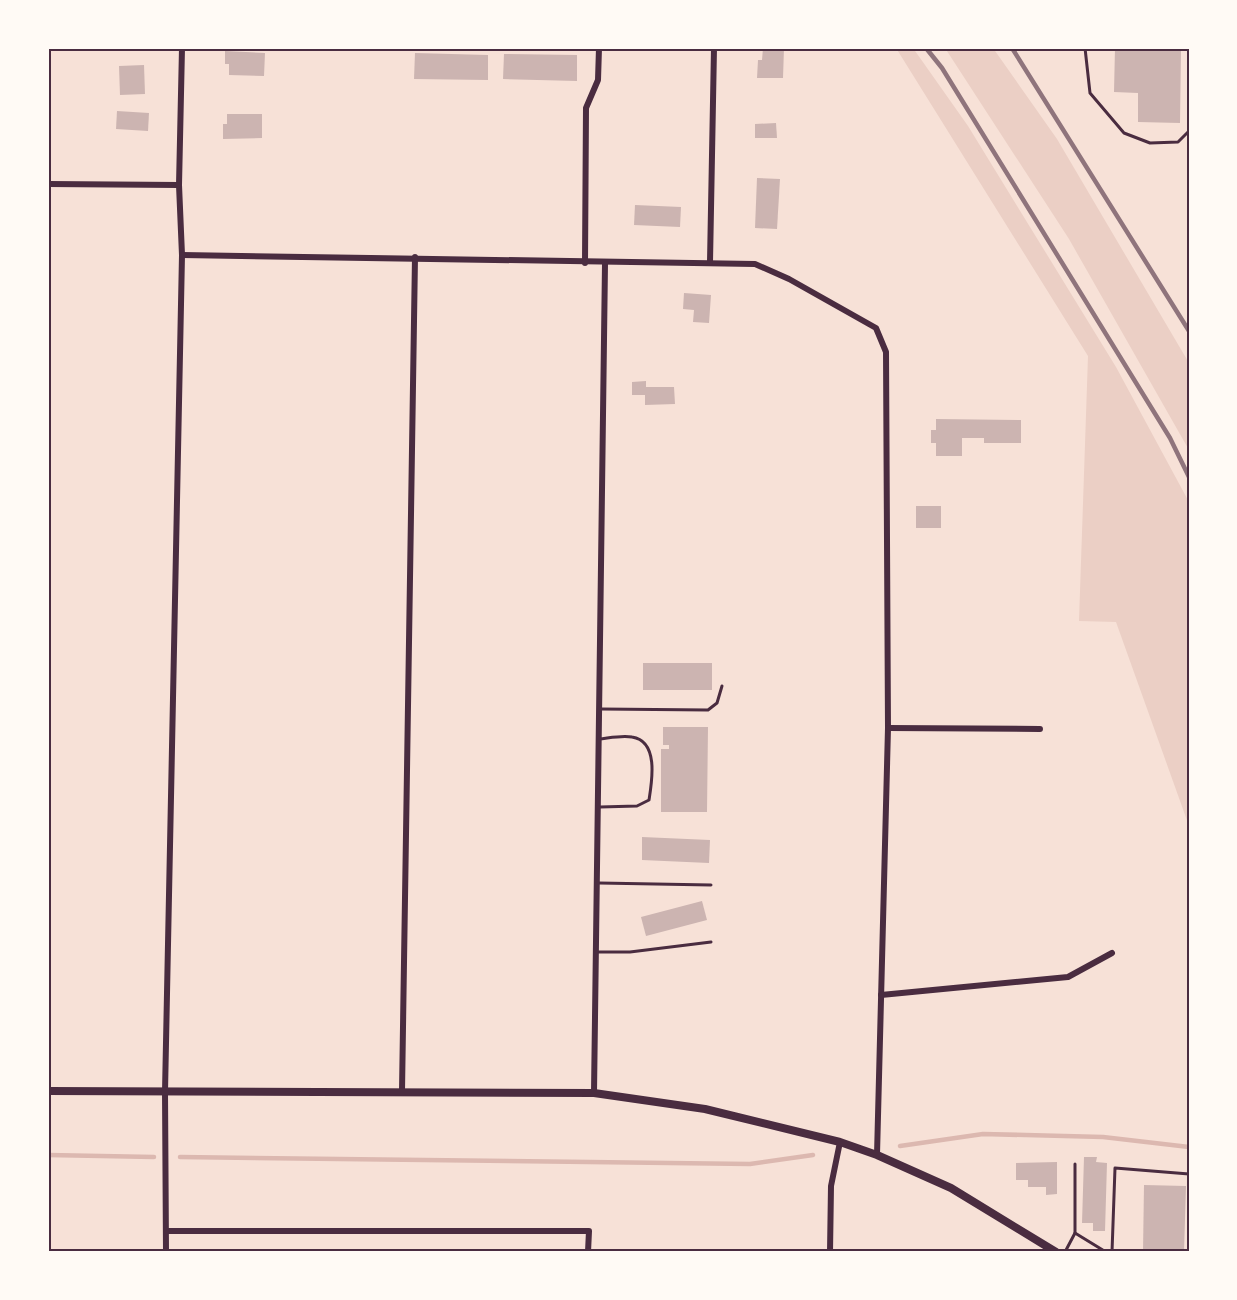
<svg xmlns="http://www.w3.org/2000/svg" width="1237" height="1300" viewBox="0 0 1237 1300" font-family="'IBM Plex Sans',sans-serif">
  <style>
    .green { fill: #ebcfc5 }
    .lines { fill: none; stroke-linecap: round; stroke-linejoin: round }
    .stream { stroke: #dcb8b0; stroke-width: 4.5 }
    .building { fill: #ccb4b1 }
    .service { stroke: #4a2c40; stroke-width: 3 }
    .minor { stroke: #4a2c40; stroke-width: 6 }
    .tertiary { stroke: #4a2c40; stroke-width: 8 }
    .rail { stroke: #8f747c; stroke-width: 4.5 }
    .neatline { fill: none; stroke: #4a2c40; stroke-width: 2 }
  </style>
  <rect width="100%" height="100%" fill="#f7e1d7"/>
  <!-- green -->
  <g class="green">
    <path d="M896,48H913L968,126L1116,367L1189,502V826L1116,622L1079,621L1088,356Z"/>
    <path d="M945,48H993L1057,139L1189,363V450L1069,239Z"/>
  </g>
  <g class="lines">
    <!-- stream -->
    <g class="stream">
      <path d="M900,1146L983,1134L1103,1137L1189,1147"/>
      <path d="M48,1155L154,1157"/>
      <path d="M180,1157L750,1164L813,1155"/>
    </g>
  </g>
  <!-- building -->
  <g class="building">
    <path d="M763,48H784L783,78H757L758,60H762Z"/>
    <path d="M1115,48H1181L1180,123L1138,122V93L1114,92Z"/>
    <path d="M225,51L265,53L264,76L229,75V64H225Z"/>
    <path d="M415,53L488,55V80L414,79Z"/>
    <path d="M504,54L577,55V81L503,79Z"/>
    <path d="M144,65L145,94L120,95L119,66Z"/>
    <path d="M117,111L149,113L148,131L116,129Z"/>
    <path d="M227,114H262V138L223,139V124H227Z"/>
    <path d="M776,123L777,138H755V124Z"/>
    <path d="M757,178L780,179L777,229L755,228Z"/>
    <path d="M635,205L681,207L680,227L634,225Z"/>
    <path d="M684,293L711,295L709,323L693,322L694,310L683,309Z"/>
    <path d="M646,381V387H674L675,404L645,405V395H632V382Z"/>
    <path d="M936,419L1021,420V443H984V438H962V456H936V443H931V430H936Z"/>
    <rect x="916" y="506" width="25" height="22"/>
    <rect x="643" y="663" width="69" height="27"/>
    <path d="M663,727H708L707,812H661V749H669V745H663Z"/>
    <path d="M642,837L710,840L709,863L642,860Z"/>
    <path d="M702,901L707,920L646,936L641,917Z"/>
    <path d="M1084,1157H1097L1096,1162L1107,1163L1105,1231H1093V1223H1082Z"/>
    <path d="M1057,1162V1194L1046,1195V1187H1028V1180H1016V1163Z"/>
    <path d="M1144,1185L1186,1186L1184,1252H1143Z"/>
  </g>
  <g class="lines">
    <!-- service -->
    <g class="service">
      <path d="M1085,48L1090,93L1124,133L1150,143L1178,142L1189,131"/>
      <path d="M601,709L708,710L717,703L722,686"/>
      <path d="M599,739C609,738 622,735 632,737C659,741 652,781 649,800L637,806L600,807"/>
      <path d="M599,883L711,885"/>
      <path d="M598,952H630L711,942"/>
      <path d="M1075,1233V1164"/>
      <path d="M1065,1252L1075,1233L1106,1252"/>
      <path d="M1112,1252L1115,1168L1189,1174"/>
    </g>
    <!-- minor -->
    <g class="minor">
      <path d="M48,184L179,185"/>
      <path d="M182,255L755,264L789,279L876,328L886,352L888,728L877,1155"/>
      <path d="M710,262L714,48"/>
      <path d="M585,263L586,108L598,80L599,48"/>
      <path d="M888,728L1040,729"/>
      <path d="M881,995L1068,977L1112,953"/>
      <path d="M402,1091L415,257"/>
      <path d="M594,1093L605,264"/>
      <path d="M166,1231H589L588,1252"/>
      <path d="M166,1252L165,1092L182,255L179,185L182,48"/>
      <path d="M830,1252L831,1186L840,1142"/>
    </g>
    <!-- tertiary -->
    <path class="tertiary" d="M48,1091L594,1093L705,1109L840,1142L877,1155L951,1188L1056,1252"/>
    <!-- rail -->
    <g class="rail">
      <path d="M926,48L942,68L1170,438L1189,477"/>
      <path d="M1012,48L1189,331"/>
    </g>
  </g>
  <!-- border -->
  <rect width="1237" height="1300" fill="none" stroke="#fffaf5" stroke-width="99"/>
  <rect x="50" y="50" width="1138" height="1200" class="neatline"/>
</svg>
